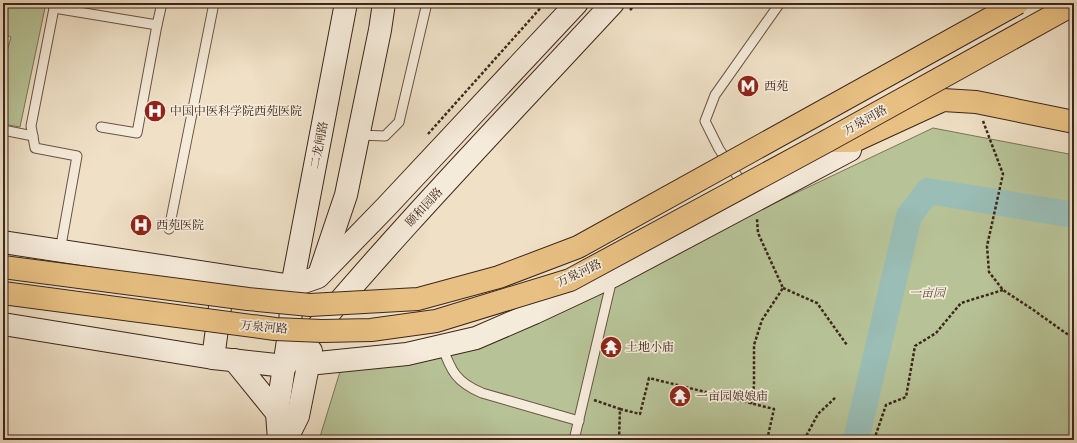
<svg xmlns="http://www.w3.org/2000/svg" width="1077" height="443" viewBox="0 0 1077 443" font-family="Cardo,'Noto Serif SC',serif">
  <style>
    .green { fill: #b7c397; stroke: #7a7458 }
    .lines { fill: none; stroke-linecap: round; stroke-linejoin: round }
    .river { stroke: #9abdb5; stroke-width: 26 }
    .lane-casing { stroke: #6a5445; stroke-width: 11 }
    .secondary-casing { stroke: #3d261a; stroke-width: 24 }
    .highway-casing { stroke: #3d261a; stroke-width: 24 }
    .path { stroke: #3d261a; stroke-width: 2.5; stroke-dasharray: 3 2; stroke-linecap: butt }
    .lane { stroke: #f5ebda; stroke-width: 9 }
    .secondary { stroke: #f5ebda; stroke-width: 22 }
    .highway { stroke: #e8c083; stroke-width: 22 }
    .highway-bridge-casing { stroke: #3d261a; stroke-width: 24; stroke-linecap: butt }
    .highway-bridge { stroke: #e8c083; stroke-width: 22 }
    .labels { text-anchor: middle; stroke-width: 3.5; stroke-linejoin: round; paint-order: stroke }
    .poi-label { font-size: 12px; fill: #3d261a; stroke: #f5ebda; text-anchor: start }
    .street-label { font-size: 12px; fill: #3d261a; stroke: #f5ebda }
    .park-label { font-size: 12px; font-style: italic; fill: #5c4d39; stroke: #f5ebda }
  </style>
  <rect width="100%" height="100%" fill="#efe0c6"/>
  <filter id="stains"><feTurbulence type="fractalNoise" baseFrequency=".005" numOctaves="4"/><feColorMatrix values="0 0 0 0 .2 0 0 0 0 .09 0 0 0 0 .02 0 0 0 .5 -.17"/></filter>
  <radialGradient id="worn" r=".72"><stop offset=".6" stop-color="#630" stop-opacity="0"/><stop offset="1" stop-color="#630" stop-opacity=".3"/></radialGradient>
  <!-- green -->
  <g class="green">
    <path d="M3,3H46L20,127L3,124V66L11,37L3,34Z"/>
    <path d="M933,128L1074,155V440H319L342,365L471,347Z"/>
  </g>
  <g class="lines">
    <!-- river -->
    <path class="river" d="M856,440L909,216L928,191L1074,215"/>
    <!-- lane casing -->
    <g class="lane-casing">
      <g id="lane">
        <path d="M55,3L31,126L35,148L77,156L60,251"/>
        <path d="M54,8L157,25L162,3"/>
        <path d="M101,127L137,133L157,25"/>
        <path d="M3,130L33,136"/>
        <path d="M359,135L385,136L399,122L427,3"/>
        <path d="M744,186L719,149L705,121L715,95L780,3"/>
        <path d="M169,229L214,3"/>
        <path d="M442,346C451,371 456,382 482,393L579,421"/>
        <path d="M574,440L612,279"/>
      </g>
    </g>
    <!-- secondary casing -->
    <g class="secondary-casing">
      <g id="secondary">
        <path d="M3,242L292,286L318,277L386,207L577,3"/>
        <path d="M320,272L346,195L380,30L384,3"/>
        <path d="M3,324L213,358L285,366"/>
        <path d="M213,358L224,278"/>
        <path d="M234,360L277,413"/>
        <path d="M308,364L407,354L476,338L534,313L613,276L850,150"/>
        <path d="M285,366C388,240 502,123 613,3"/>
        <path d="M279,440L277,413L290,327L292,286L346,3"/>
        <path d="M286,440L298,416L311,351"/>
      </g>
    </g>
    <!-- highway casing -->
    <g class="highway-casing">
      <path id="highway" d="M827,141H854L943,100L976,102L1074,122"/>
    </g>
    <!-- path -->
    <g class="path">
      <path d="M630,10L637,3"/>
      <path d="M983,121L1003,174L987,246L989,272L1003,290L1032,309L1074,339"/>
      <path d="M428,134L545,3"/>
      <path d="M783,288L817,303L847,345"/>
      <path d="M594,400L620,409L619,440"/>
      <path d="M751,404L754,386V345L762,320L783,288L758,233L757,219"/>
      <path d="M620,409L640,414L649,378L774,409L767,440"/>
      <path d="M804,440L818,414L836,397"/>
      <path d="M874,440L886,405L906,397L915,346L936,333L961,303L1003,290"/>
    </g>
    <!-- lane -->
    <use href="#lane" class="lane"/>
    <!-- secondary -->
    <use href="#secondary" class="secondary"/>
    <!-- highway -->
    <use href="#highway" class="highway"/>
    <!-- highway-bridge casing -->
    <g class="highway-bridge-casing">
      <g id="highway-bridge">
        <path d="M3,267L248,299L310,305L418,299L499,277L578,247L1018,3"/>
        <path d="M3,293L275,329L322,331L371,330L436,321L570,280L827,141L1074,4"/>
      </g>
    </g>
    <!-- highway-bridge -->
    <use href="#highway-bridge" class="highway-bridge"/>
  </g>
  <!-- icons -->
  <defs>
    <g id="metro-disc" transform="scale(1.15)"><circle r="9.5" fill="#8f2418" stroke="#f5ebda"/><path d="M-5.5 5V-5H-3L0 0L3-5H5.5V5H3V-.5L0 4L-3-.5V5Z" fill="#fff"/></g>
    <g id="hospital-disc" transform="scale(1.15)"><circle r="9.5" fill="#8f2418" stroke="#f5ebda"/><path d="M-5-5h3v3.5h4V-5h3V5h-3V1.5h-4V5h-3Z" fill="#fff"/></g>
    <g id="temple-disc" transform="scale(1.15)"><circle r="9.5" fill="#8f2418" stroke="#f5ebda"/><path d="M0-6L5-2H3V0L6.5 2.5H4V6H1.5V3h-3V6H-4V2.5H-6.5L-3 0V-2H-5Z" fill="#fff"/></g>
  </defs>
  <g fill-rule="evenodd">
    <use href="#metro-disc" x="748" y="86"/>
    <use href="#hospital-disc" x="155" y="111"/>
    <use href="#hospital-disc" x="141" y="225"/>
    <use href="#temple-disc" x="611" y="347"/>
    <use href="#temple-disc" x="680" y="396"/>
  </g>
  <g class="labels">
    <!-- poi labels -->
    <g class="poi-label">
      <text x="764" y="90">西苑</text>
      <text x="170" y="115">中国中医科学院西苑医院</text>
      <text x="156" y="229">西苑医院</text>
      <text x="626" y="351">土地小庙</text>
      <text x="696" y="400">一亩园娘娘庙</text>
    </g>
    <!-- street labels -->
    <g class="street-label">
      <text transform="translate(865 120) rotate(-29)" y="4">万泉河路</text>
      <text transform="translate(319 145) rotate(-79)" y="4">二龙闸路</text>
      <text transform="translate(424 207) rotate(-47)" y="4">颐和园路</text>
      <text transform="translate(579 273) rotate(-25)" y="4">万泉河路</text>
      <text transform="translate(264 327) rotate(5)" y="4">万泉河路</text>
    </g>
    <!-- park labels -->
    <g class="park-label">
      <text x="927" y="297">一亩园</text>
    </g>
  </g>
  <!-- margin -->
  <rect width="1077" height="443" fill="none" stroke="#efe0c6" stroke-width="16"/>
  <rect x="4" y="4" width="1069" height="435" fill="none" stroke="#3d261a" stroke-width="2"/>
  <rect x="8" y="8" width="1061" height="427" fill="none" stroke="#3d261a"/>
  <rect width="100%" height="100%" filter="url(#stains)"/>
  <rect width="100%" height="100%" fill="url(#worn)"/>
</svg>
